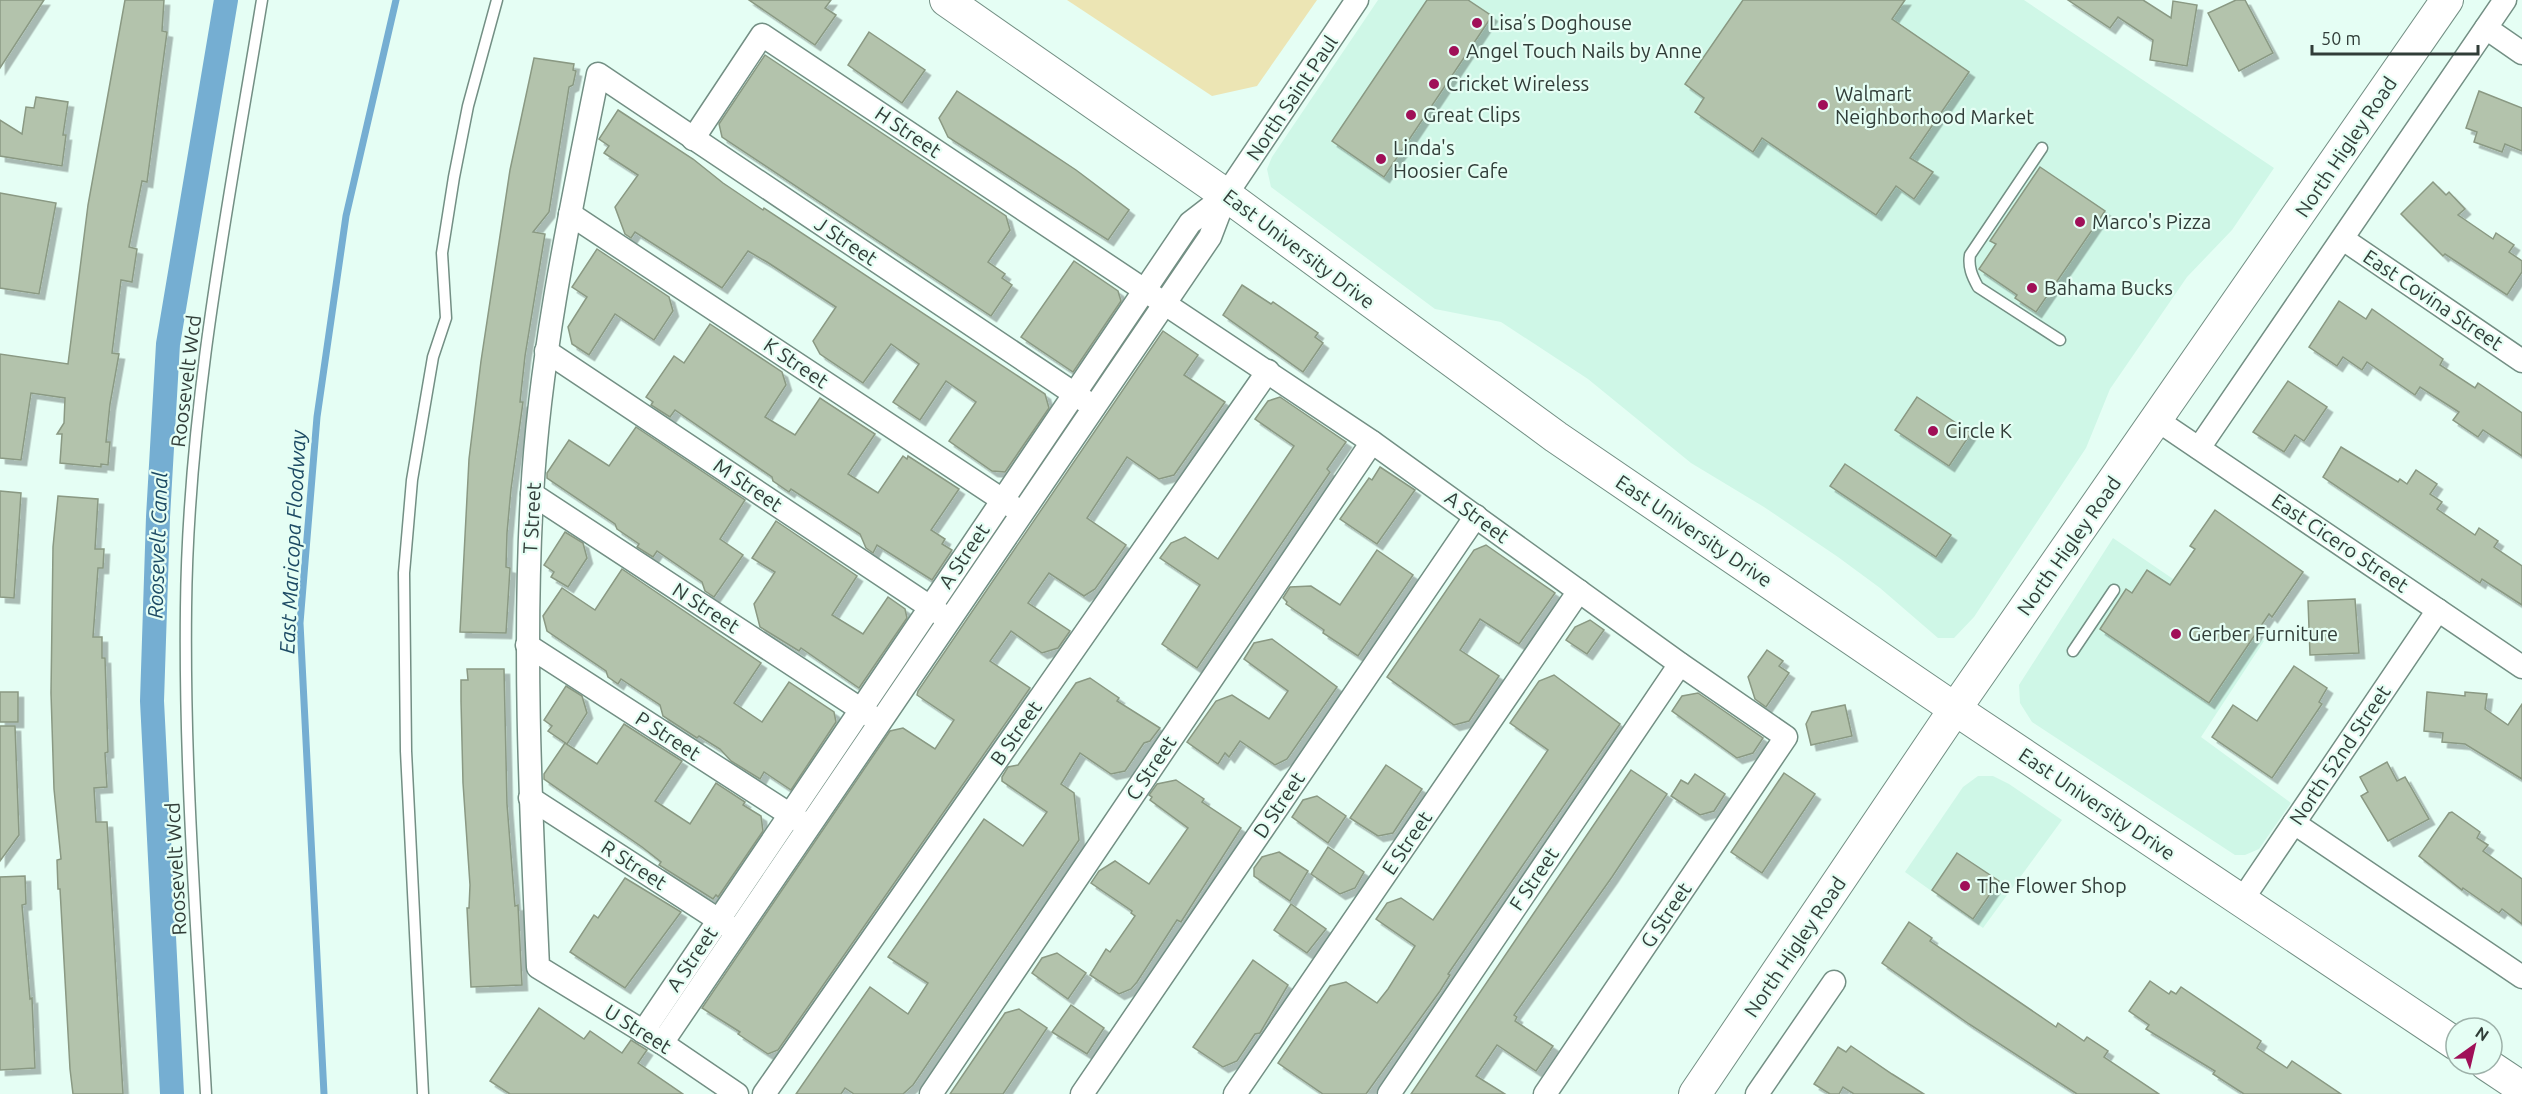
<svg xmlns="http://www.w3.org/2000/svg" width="2522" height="1094" viewBox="0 0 2522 1094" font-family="Ubuntu,sans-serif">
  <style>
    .built { fill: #cff7e7 }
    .green { fill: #ece5b4 }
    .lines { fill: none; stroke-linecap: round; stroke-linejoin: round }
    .stream { stroke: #75aed2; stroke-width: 7 }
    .canal { stroke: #75aed2; stroke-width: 24 }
    .building { fill: #b3c3ac; stroke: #8a9983; stroke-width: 1.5; filter: url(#shadow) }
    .service-casing { stroke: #738f84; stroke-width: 13 }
    .minor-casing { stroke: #738f84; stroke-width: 25 }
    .secondary-casing { stroke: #738f84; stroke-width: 34 }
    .service { stroke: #fff; stroke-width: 10 }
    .minor { stroke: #fff; stroke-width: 22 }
    .secondary { stroke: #fff; stroke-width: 32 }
    .poi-dot { fill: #a01058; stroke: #e5fef4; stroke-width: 2 }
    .labels { text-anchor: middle; stroke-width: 4.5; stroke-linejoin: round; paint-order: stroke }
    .poi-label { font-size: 20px; fill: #313d38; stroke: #e5fef4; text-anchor: start }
    .street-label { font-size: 20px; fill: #313d38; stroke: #e5fef4 }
    .water-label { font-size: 21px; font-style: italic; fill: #1d4a64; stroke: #e5fef4 }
  </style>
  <defs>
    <filter id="shadow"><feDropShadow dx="5.5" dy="5.5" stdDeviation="0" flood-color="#0004"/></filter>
  </defs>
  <rect width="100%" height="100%" fill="#e5fef4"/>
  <!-- built -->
  <g class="built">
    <path d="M1378,0H2024L2274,168L2232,230L2187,277L2110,389L2086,448L1974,617L1954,638H1938L1880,588L1838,557L1764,507L1691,463L1588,379L1501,322L1435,309L1271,187L1267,169L1272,157Z"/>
    <path d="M2113,538L2264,641L2201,737L2291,803L2259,849L2245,855H2235L2032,722L2020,703L2019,685Z"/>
    <path d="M1978,776H1993L2009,784L2062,820L1983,928L1905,872L1963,787Z"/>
  </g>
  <!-- green -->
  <path class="green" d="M1067,0H1317L1257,86L1212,96Z"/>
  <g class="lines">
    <!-- stream -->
    <path class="stream" d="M324,1094L300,623L317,417L346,216L396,0"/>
    <!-- canal -->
    <path class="canal" d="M172,1094L152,701L158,517L168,344L226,0"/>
  </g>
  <!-- building -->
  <g class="building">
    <path d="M0,0H44L0,68Z"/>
    <path d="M125,0H164L162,31L167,32L147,182L142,181L129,247L137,249L132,282L121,280L112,353L119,354L110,404L106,442H110L108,465L101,464V467L60,463L62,434H57L64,423L65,398L31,393L21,460L0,458V354L68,364L88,205Z"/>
    <path d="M749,0H831L825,8L836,15L815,45Z"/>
    <path d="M1427,0H1468L1492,16L1384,177L1332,141Z"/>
    <path d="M1743,0H1905L1892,19L1969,72L1910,158L1933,172L1914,199L1896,186L1876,215L1762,138L1753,152L1695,112L1704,98L1685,84Z"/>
    <path d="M2068,0H2143L2171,18L2173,1L2197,5L2187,66L2150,60L2153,40L2118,17L2110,28Z"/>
    <path d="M2236,0H2245L2273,53L2239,71L2208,13Z"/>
    <path d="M869,32L925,70L902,103L848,65Z"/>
    <path d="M765,55L1006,216L1010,230L988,262L1005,274L1002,278L1012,285L991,316L722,137L719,124Z"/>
    <path d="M534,58L574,64L573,70L576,71L573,85L569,87L549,212L533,232L545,234L525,356L520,402H523L511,489L507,533L506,567L510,568L506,633L460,632L469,459L481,361L510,170Z"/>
    <path d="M957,91L1076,170L1129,210L1108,240L948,137L939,118Z"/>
    <path d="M2479,91L2522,108V151L2505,144L2502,152L2474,142L2477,132L2466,128Z"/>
    <path d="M36,97L68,102L63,135H66L62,166L0,156V120L22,134L26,107L34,108Z"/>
    <path d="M618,110L693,159L723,183L763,210L764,208L1045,394L1049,408L1005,472L992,471L949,441L976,402L946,381L920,420L893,402L919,364L891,344L863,383L820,354L813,341L836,307L767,262L748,251L722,288L635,232L631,238L625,234L615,207L638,175L604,153L609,146L599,139Z"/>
    <path d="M2040,167L2105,211L2036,312L2015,298L2017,295L1979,269L1996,244L1990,241Z"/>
    <path d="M2433,182L2446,195L2449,192L2465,209L2458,215L2493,239L2496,233L2514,245L2509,252L2522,261V272L2507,295L2445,254L2443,256L2401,214Z"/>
    <path d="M0,193L56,203L39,294L0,288Z"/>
    <path d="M597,249L669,297L673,311L654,340L615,314L589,355L572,344L568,327L587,297L572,287Z"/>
    <path d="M1074,261L1118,291L1121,301L1073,372L1021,337Z"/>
    <path d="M1242,285L1271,304L1273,302L1318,333L1315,337L1323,343L1303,372L1223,315Z"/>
    <path d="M2339,301L2366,319L2372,309L2443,359L2440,365L2475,388L2478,383L2522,413V456L2483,430L2478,437L2453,420L2459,412L2420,387L2415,395L2367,362L2362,370L2343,357L2337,366L2309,347Z"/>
    <path d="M710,324L782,372L786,385L765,417L795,435L820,398L875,434L848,474L878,493L903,456L907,459L908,456L959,489L931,530L945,539L942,544L952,550L932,580L877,545L873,553L866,548L860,534L791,489L789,492L773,481L772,477L675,410L670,417L651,405L653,402L646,397L674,356L684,363Z"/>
    <path d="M1163,331L1198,355L1184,375L1225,402L1174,475L1159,479L1127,457L1087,518L1126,545L1095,589L1084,596L1049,573L1028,603L1070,631L1058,648L1042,653L1011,631L990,661L1030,688L778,1050L768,1054L738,1034L740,1032L702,1008L890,731L903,728L935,749L954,720L917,695L918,691Z"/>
    <path d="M2288,381L2327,407L2304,441L2295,435L2284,452L2253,432Z"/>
    <path d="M1280,397L1346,442L1327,469L1330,472L1197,668L1162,644L1200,585L1160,558L1171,543L1185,537L1218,559L1294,446L1255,419L1268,401Z"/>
    <path d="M1917,397L1971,433L1949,466L1895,430Z"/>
    <path d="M636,427L745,500L720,539L743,555L714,597L705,591L702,582L657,551L653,557L637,547L639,544L617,529L615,524L547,478V473L569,440L609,466Z"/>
    <path d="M2341,447L2398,482L2400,479L2407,484L2416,470L2437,484L2430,494L2442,502L2437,509L2475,535L2479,528L2498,541L2494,547L2522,566V605L2482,579L2480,583L2323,477Z"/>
    <path d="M1845,464L1951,535L1936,557L1830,486Z"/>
    <path d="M1380,467L1415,490L1377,544L1340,519L1369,478L1372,480Z"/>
    <path d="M0,491L21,493L14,598L0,597Z"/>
    <path d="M58,496L98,499L95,549H104L103,568H98L93,637H102V658H105L108,752L105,753L107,787L94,788L96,822H107L123,1094H73L70,1069L60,889H58L57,860L61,859L54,789L51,693L53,547Z"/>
    <path d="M2215,510L2303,572L2272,617L2269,614L2209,703L2100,629L2126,589L2132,593L2147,570L2170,585L2195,549L2190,546Z"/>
    <path d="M776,521L857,576L832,615L863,634L888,597L905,609L907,618L859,688L801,648L799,651L760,627L754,604L775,572L752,558Z"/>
    <path d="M565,532L583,543L587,558L568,587L551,577L554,572L544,565Z"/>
    <path d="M1486,545L1555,593L1519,644L1480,619L1460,650L1499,676L1469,721L1454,725L1387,677L1474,550Z"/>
    <path d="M1377,550L1413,575L1358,656L1323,633L1324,630L1286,604L1287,602L1283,598L1290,587L1311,586L1340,605Z"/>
    <path d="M622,569L761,663L734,703L762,722L789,682L834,712L836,722L791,790L764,772L760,779L731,761L720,749L699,736L697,738L663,716L660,705L621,679L618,684L608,677L606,671L547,631L543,616L562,588L595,610Z"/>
    <path d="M2355,599L2359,653L2310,655L2308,601Z"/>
    <path d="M1590,620L1604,630L1587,654L1566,640L1575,627Z"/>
    <path d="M1272,639L1337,687L1287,759L1275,765L1240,741L1229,757L1225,753L1218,764L1187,742L1216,701L1232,695L1269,719L1288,691L1244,659L1254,643Z"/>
    <path d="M1767,650L1783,661L1779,666L1789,673L1766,707L1755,699L1748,677Z"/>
    <path d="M2294,666L2327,688L2319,702L2322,704L2272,778L2212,737L2233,705L2257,721Z"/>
    <path d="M467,669H504L507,804L515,906L518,905L522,985L471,987L467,908H469L470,885L463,783L461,701V680H468Z"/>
    <path d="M1554,675L1620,724L1448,974L1450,975L1440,991L1366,1094H1323L1278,1063L1330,986L1346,982L1377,1003L1388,989L1415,946L1376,919L1387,903L1401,898L1433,920L1444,904L1548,750L1510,723L1539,681Z"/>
    <path d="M1090,678L1119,698L1117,701L1160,728L1150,741L1144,743L1125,771L1111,774L1080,753L1061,784L1074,793L1079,840L913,1085L903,1094H854L845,1088L841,1094H796L870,987L908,1014L928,983L888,957L984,819L1023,846L1047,812L1002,781V777L1008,767L1018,765L1076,683Z"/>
    <path d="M566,686L582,696L587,713L567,744L548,731L552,726L544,720Z"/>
    <rect x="0" y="692" width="18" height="30"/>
    <path d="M2427,692L2465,696V692L2487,694L2485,709L2508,725L2522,704V779L2465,744L2442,742L2443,733L2424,731Z"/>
    <path d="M1698,693L1763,738L1753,753L1737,758L1672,711L1682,696Z"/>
    <path d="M1845,705L1852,736L1811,745L1806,724L1812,712Z"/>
    <path d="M624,724L682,761L655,801L690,824L716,783L745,802L743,805L761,816L763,831L718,897L716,895L713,899L659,865L661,862L642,847L544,779V774L565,743L597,764Z"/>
    <path d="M0,726H15L19,835L0,861Z"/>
    <path d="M2387,762L2397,781L2405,777L2429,819L2388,841L2361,796L2368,792L2360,777Z"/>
    <path d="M1386,765L1422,789L1393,833L1378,836L1350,818Z"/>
    <path d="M1631,770L1667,794L1612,877L1514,1015L1517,1017L1515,1021L1553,1046L1536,1071L1497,1045L1476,1076L1505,1094H1411Z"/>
    <path d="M1784,773L1815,794L1762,873L1731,852Z"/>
    <path d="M1695,774L1725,794L1714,811L1700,815L1671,796L1681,780L1688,784Z"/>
    <path d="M1176,780L1204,799L1202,802L1241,828L1181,922L1177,920L1137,982L1131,989L1119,994L1090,975L1106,949L1110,952L1135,916L1131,913L1132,911L1091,883L1099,871L1115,861L1149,884L1188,828L1150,800L1152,797L1149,795L1157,784Z"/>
    <path d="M1317,796L1346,816L1328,843L1292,817L1303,800Z"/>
    <path d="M2452,812L2480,832L2477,838L2488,845L2483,851L2522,879V924L2502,909L2499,913L2463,888L2462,890L2419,856L2449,813Z"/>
    <path d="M1328,847L1364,872L1355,888L1340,894L1311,874Z"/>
    <path d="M1279,852L1308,871L1290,901L1254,876V868L1262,857Z"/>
    <path d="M1957,853L1999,881L1973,919L1932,890Z"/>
    <path d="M25,876L26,904L22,905L30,999L32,998L35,1068L0,1070V877Z"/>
    <path d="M625,878L681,912L625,988L570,952L594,915L598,918Z"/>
    <path d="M1291,904L1326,929L1307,953L1274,930Z"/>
    <path d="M1909,922L1932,938L1930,941L2056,1027L2058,1023L2084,1041L2087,1037L2108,1051L2104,1057L2159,1094H2077L1969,1024L1882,963Z"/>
    <path d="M1057,953L1086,973L1068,999L1032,973L1042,958Z"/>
    <path d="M1253,960L1288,985L1260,1033L1255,1034L1237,1061L1223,1067L1193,1047Z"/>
    <path d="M2150,981L2169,994L2171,991L2176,994L2181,987L2261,1041L2257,1048L2287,1068L2292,1061L2341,1094H2244L2213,1074L2215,1071L2146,1029L2149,1025L2129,1011Z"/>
    <path d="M1071,1005L1104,1028L1087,1054L1052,1032Z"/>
    <path d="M539,1008L584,1039L590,1031L622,1053L631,1040L647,1050L638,1063L683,1094H510L490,1081Z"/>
    <path d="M1019,1009L1047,1028L1003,1094H950L1005,1013Z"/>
    <path d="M1851,1046L1892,1074L1924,1094H1854L1843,1087L1839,1094H1830L1814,1084L1838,1047L1846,1052Z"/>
  </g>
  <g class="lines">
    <!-- service casing -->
    <g class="service-casing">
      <g id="service">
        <path d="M2042,148L1970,255C1968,267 1972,276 1978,287L2060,340"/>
        <path d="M2073,651L2114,590"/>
        <path d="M206,1094C197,933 184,770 186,608C188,404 229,201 262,0"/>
        <path d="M423,1094L406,751L404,573L412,480L433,357L446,318L442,253L454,177L468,106L497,0"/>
      </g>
    </g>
    <!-- minor casing -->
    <g class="minor-casing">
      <g id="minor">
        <path d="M2486,28L2522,53"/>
        <path d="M693,139L762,35L1372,442L1680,664L1786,737L1545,1094"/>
        <path d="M570,214L1013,507"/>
        <path d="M2343,239L2522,361"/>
        <path d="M546,351L942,615"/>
        <path d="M2157,420L2522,667"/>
        <path d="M2199,448L2505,0"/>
        <path d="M532,494L874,718"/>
        <path d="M527,645L803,823"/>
        <path d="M530,798L731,928"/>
        <path d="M2294,823L2522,977"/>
        <path d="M2242,900L2438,610"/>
        <path d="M643,1032L1190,223L1225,196"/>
        <path d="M662,1043L1210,237L1226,195L1357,0"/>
        <path d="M737,1094L662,1043L538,967C531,810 523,653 532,495C540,353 570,213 598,74L1094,407"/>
        <path d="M764,1094L1268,371"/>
        <path d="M931,1094L1372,442"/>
        <path d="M1082,1094L1476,516"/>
        <path d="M1235,1094L1579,591"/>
        <path d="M1389,1094L1680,664"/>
        <path d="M1757,1094L1834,982"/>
      </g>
    </g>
    <!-- secondary casing -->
    <g class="secondary-casing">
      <g id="secondary">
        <path d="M946,0L1226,195L1556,437L1955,709L2456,1044"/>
        <path d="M2486,1064L2522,1088"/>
        <path d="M1695,1094L1955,709L2447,0"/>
      </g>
    </g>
    <!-- service -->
    <use href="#service" class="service"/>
    <!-- minor -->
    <use href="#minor" class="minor"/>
    <!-- secondary -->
    <use href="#secondary" class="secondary"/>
  </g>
  <!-- markers -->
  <g class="poi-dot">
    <circle cx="1477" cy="23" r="6"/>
    <circle cx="1454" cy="51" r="6"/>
    <circle cx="1434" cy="84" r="6"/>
    <circle cx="1823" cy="105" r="6"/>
    <circle cx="1411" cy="115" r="6"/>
    <circle cx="1381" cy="159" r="6"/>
    <circle cx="2080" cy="222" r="6"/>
    <circle cx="2032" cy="288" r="6"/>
    <circle cx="1933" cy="431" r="6"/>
    <circle cx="2176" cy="634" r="6"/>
    <circle cx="1965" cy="886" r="6"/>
  </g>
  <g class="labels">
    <!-- poi labels -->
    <g class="poi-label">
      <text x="1489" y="30">Lisa’s Doghouse</text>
      <text x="1466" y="58">Angel Touch Nails by Anne</text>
      <text x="1446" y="91">Cricket Wireless</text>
      <text x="1835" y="101">Walmart<tspan x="1835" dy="23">Neighborhood Market</tspan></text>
      <text x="1423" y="122">Great Clips</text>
      <text x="1393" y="155">Linda's<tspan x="1393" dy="23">Hoosier Cafe</tspan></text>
      <text x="2092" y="229">Marco's Pizza</text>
      <text x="2044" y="295">Bahama Bucks</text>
      <text x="1945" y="438">Circle K</text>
      <text x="2188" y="641">Gerber Furniture</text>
      <text x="1977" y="893">The Flower Shop</text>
    </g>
    <!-- street labels -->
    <g class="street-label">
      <text transform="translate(1292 98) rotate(-56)" y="7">North Saint Paul</text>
      <text transform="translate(908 132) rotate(34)" y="7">H Street</text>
      <text transform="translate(2346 147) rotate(-56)" y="7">North Higley Road</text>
      <text transform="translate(846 241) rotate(34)" y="7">J Street</text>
      <text transform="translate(1299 249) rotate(37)" y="7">East University Drive</text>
      <text transform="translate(2433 300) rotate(34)" y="7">East Covina Street</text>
      <text transform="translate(796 363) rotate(34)" y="7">K Street</text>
      <text transform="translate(186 381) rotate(-83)" y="7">Roosevelt Wcd</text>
      <text transform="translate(748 485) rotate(34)" y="7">M Street</text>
      <text transform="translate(1477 517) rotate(36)" y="7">A Street</text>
      <text transform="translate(532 518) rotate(-87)" y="7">T Street</text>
      <text transform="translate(1694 531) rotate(34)" y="7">East University Drive</text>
      <text transform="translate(2340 543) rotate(34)" y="7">East Cicero Street</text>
      <text transform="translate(2069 546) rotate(-55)" y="7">North Higley Road</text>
      <text transform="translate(964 556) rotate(-56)" y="7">A Street</text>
      <text transform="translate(706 608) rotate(33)" y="7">N Street</text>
      <text transform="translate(1016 733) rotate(-55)" y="7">B Street</text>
      <text transform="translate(668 736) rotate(33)" y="7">P Street</text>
      <text transform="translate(2340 755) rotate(-56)" y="7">North 52nd Street</text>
      <text transform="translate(1151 768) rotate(-56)" y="7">C Street</text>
      <text transform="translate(2097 804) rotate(34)" y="7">East University Drive</text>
      <text transform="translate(1279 805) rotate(-56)" y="7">D Street</text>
      <text transform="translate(1407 843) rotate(-56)" y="7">E Street</text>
      <text transform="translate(634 865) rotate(33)" y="7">R Street</text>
      <text transform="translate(176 869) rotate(-93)" y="7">Roosevelt Wcd</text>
      <text transform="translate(1534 879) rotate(-56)" y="7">F Street</text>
      <text transform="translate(1666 915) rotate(-56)" y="7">G Street</text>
      <text transform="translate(1795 947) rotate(-56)" y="7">North Higley Road</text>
      <text transform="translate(692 959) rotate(-56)" y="7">A Street</text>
      <text transform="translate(638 1029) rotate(32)" y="7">U Street</text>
    </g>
    <!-- water labels -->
    <g class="water-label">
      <text transform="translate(293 542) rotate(-87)" y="7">East Maricopa Floodway</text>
      <text transform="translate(158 545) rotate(-88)" y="7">Roosevelt Canal</text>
    </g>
  </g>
  <!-- north arrow -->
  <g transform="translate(2474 1046) rotate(34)"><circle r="28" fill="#e5fef4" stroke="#9db1a9" stroke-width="1.5"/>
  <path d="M0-4.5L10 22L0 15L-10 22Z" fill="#a01058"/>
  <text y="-9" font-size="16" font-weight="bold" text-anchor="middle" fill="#313d38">N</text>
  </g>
  <!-- scale -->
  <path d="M2312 45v9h166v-9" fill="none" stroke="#313d38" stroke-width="3"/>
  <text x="2321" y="45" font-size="18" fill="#313d38" stroke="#e5fef4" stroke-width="4.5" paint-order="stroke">50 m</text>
</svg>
